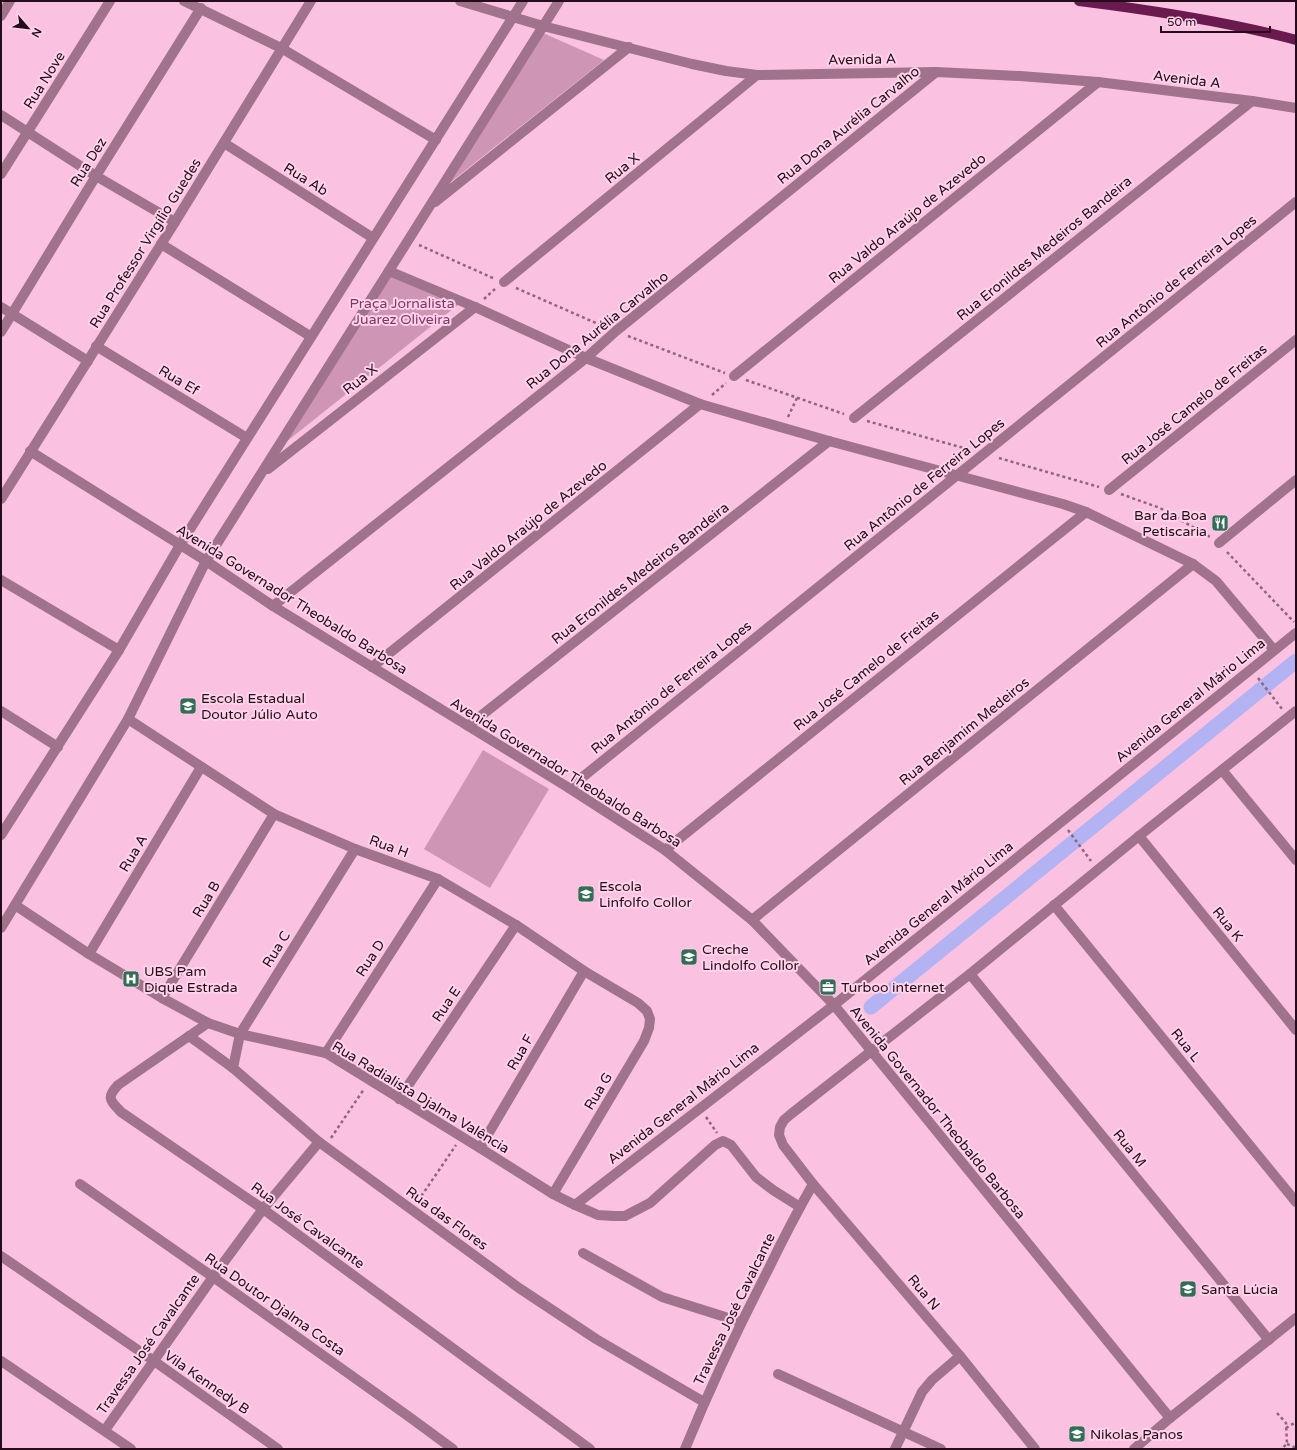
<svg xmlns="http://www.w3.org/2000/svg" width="1297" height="1450" viewBox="0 0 1297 1450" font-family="'Varela Round',sans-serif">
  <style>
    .green { fill: #ce95b5 }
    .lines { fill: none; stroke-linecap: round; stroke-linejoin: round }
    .canal { stroke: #b3b2f2; stroke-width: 15 }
    .path { stroke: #8d657c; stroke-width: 2.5; stroke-dasharray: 3 3; stroke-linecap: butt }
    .minor { stroke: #a0728b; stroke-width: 10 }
    .major { stroke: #6b1a4f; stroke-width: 10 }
    .labels { text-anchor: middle; stroke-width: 4; stroke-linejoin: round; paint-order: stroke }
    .street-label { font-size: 14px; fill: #240c1b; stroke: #ffd3ea }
    .park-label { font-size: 14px; fill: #833666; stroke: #ffd3ea }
    .poi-label { font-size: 14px; fill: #240c1b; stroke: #ffd3ea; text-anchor: start }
  </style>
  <rect width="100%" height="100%" fill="#fac1e0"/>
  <!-- green -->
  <g class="green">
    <path d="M543,33L604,60L447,185Z"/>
    <path d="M391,273L459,304L281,446Z"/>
    <path d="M483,750L549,789L490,888L424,849Z"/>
  </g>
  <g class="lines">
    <!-- canal -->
    <path class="canal" d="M871,1007L1296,661"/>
    <!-- path -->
    <g class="path">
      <path d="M419,245L493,278"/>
      <path d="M516,288L605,327"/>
      <path d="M484,299L495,289"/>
      <path d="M628,336L725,373"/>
      <path d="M746,380L844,414"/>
      <path d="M712,395L726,383"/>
      <path d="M788,417L797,398"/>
      <path d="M867,421L971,450"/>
      <path d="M999,458L1099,487"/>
      <path d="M1121,494L1160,508L1210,537"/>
      <path d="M1227,552L1294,622"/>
      <path d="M1258,678L1282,709"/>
      <path d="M1068,830L1091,861"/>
      <path d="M706,1117L717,1133"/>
      <path d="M331,1138L364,1089"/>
      <path d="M418,1201L456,1145"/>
      <path d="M1277,1413L1286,1423L1287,1444L1281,1449"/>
      <path d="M1286,1428L1296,1422"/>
      <path d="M1287,1444L1296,1448"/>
    </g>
    <!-- minor -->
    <g class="minor">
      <path d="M184,1L281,48L436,140"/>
      <path d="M460,1L543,26L692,64L726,71L757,75L936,72L1020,76L1098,82L1252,101L1296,108"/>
      <path d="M1,16L10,1"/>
      <path d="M1,115L96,176L175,222"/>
      <path d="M224,143L373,238"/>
      <path d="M1,174L110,1"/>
      <path d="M435,202L629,47"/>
      <path d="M161,244L310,336"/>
      <path d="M389,271L475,307L586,358L700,404L829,441L1063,504L1086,512L1193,564L1216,581L1274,650"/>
      <path d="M504,282L757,75"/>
      <path d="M1,307L88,361"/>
      <path d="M1,332L96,176L201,8"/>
      <path d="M96,346L247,438"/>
      <path d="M734,376L1098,82"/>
      <path d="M854,418L1252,101"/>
      <path d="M30,451L206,561L273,606L569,788L665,850L752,920L834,1005L1170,1418"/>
      <path d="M268,469L475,307"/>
      <path d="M1109,490L1296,340"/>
      <path d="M1,499L175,222L311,1"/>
      <path d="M1219,543L1296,480"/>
      <path d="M1,580L119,650"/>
      <path d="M273,606L586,358L616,331L936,72"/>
      <path d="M372,667L700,404"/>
      <path d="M1,711L58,747"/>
      <path d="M128,719L274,814L355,849L438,879L516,925L584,971L638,1003L647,1011L650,1019L649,1028L644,1041L553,1194"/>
      <path d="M468,726L829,441"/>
      <path d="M1222,770L1296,860"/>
      <path d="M569,788L1296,202"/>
      <path d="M1,835L119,650L180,545L523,1"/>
      <path d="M1139,836L1296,1030"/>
      <path d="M665,850L1086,512"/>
      <path d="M15,905L89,954L162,998L208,1023L240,1034L326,1053L480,1148L553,1194L575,1205L598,1215L614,1216H625L650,1203L715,1145L723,1141L731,1145L756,1177L773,1190L800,1207"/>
      <path d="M1054,905L1296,1202"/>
      <path d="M752,920L1193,564"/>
      <path d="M1,928L128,719L206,561L559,1"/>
      <path d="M89,954L201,767"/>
      <path d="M970,974L1269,1340"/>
      <path d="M162,998L274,814"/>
      <path d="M208,1023L118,1085C106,1098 110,1100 121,1112L263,1209L590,1449"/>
      <path d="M189,1036L233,1068L319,1142L519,1288L596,1339L704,1402"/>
      <path d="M326,1053L438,879"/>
      <path d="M233,1068L240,1034L355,849"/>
      <path d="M399,1099L516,925"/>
      <path d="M480,1148L584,971"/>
      <path d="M80,1184L213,1277L408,1416L453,1449"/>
      <path d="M575,1205L834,1005L1296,633"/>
      <path d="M583,1253L662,1297L741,1322"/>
      <path d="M1,1256L154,1361L278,1449"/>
      <path d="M1,1361L131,1449"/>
      <path d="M778,1374L941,1449"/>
      <path d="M105,1430L213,1277L263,1209L319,1142"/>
      <path d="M685,1449C710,1388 738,1328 768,1270C782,1241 797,1212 813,1184"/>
      <path d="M895,1449L922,1392L932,1380L960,1356"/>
      <path d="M1035,1449L960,1356L813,1184L783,1145L779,1135L780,1127L784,1120L791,1114L970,974L1139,836L1296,711"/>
      <path d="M1134,1449L1170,1418L1296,1318"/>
    </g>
    <!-- major -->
    <path class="major" d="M1079,1C1152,10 1225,21 1296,40"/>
  </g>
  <!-- icons -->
  <defs>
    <g id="restaurant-square" transform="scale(0.9)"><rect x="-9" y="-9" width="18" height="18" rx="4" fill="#336d56" stroke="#ffd3ea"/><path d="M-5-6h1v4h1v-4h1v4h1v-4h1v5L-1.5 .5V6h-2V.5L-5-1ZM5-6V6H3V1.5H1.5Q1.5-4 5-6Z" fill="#fff"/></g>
    <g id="school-square" transform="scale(0.9)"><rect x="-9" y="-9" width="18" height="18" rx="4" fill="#336d56" stroke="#ffd3ea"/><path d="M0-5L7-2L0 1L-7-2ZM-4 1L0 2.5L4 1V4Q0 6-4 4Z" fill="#fff"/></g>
    <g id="hospital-square" transform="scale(0.9)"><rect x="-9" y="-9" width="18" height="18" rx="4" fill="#336d56" stroke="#ffd3ea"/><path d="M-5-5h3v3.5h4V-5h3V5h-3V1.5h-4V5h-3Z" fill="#fff"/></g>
    <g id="office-square" transform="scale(0.9)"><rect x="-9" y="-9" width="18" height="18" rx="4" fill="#336d56" stroke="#ffd3ea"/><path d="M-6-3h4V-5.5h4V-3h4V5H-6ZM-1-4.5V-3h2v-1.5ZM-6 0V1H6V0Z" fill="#fff"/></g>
  </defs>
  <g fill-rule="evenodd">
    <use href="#restaurant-square" x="1220" y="523"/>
    <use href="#school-square" x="188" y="706"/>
    <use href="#school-square" x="586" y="894"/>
    <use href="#school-square" x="689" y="957"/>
    <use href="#hospital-square" x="131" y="979"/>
    <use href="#office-square" x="828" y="987"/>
    <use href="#school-square" x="1188" y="1289"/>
    <use href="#school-square" x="1077" y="1434"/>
  </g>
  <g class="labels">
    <!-- street labels -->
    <g class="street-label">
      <text transform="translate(862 59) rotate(-1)" y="5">Avenida A</text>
      <text transform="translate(1187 79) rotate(7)" y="5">Avenida A</text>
      <text transform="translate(44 80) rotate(-58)" y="5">Rua Nove</text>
      <text transform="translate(848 125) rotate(-39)" y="5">Rua Dona Aurélia Carvalho</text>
      <text transform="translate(88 162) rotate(-58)" y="5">Rua Dez</text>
      <text transform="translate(622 168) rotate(-39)" y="5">Rua X</text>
      <text transform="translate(306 179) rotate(32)" y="5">Rua Ab</text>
      <text transform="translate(907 218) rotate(-39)" y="5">Rua Valdo Araújo de Azevedo</text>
      <text transform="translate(145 243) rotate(-58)" y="5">Rua Professor Virgílio Guedes</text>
      <text transform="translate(1044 248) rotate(-39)" y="5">Rua Eronildes Medeiros Bandeira</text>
      <text transform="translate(1176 281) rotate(-39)" y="5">Rua Antônio de Ferreira Lopes</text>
      <text transform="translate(597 330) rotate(-39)" y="5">Rua Dona Aurélia Carvalho</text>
      <text transform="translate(360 379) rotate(-38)" y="5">Rua X</text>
      <text transform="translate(179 380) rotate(31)" y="5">Rua Ef</text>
      <text transform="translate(1194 404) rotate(-39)" y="5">Rua José Camelo de Freitas</text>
      <text transform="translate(924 484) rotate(-39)" y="5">Rua Antônio de Ferreira Lopes</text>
      <text transform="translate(528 525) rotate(-39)" y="5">Rua Valdo Araújo de Azevedo</text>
      <text transform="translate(640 573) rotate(-38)" y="5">Rua Eronildes Medeiros Bandeira</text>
      <text transform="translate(292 599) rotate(32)" y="5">Avenida Governador Theobaldo Barbosa</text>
      <text transform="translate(866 670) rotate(-39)" y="5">Rua José Camelo de Freitas</text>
      <text transform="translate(671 687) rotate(-39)" y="5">Rua Antônio de Ferreira Lopes</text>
      <text transform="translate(1190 700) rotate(-39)" y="5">Avenida General Mário Lima</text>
      <text transform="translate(964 731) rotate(-39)" y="5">Rua Benjamim Medeiros</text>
      <text transform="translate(566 772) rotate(32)" y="5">Avenida Governador Theobaldo Barbosa</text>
      <text transform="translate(389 846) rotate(20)" y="5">Rua H</text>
      <text transform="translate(133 853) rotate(-59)" y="5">Rua A</text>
      <text transform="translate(206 899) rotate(-59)" y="5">Rua B</text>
      <text transform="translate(938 903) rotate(-39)" y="5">Avenida General Mário Lima</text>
      <text transform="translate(1228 924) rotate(51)" y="5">Rua K</text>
      <text transform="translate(276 949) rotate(-58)" y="5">Rua C</text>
      <text transform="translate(370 958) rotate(-57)" y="5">Rua D</text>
      <text transform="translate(446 1004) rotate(-56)" y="5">Rua E</text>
      <text transform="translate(1186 1045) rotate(51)" y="5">Rua L</text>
      <text transform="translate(520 1052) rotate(-60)" y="5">Rua F</text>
      <text transform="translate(598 1091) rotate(-59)" y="5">Rua G</text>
      <text transform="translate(421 1097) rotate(31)" y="5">Rua Radialista Djalma Valência</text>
      <text transform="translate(683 1103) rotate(-38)" y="5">Avenida General Mário Lima</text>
      <text transform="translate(938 1112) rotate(51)" y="5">Avenida Governador Theobaldo Barbosa</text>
      <text transform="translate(1130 1148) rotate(51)" y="5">Rua M</text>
      <text transform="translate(447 1218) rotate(36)" y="5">Rua das Flores</text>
      <text transform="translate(308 1225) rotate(36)" y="5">Rua José Cavalcante</text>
      <text transform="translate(924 1292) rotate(50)" y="5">Rua N</text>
      <text transform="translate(275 1304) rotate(35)" y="5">Rua Doutor Djalma Costa</text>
      <text transform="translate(734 1309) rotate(-64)" y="5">Travessa José Cavalcante</text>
      <text transform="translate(148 1344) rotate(-55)" y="5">Travessa José Cavalcante</text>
      <text transform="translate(207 1382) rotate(35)" y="5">Vila Kennedy B</text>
    </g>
    <!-- park labels -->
    <g class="park-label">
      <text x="402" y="308">Praça Jornalista<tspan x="402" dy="16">Juarez Oliveira</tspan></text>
    </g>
    <!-- poi labels -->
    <g class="poi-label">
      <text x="1207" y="520" text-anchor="end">Bar da Boa<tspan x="1207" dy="16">Petiscaria</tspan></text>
      <text x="201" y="703">Escola Estadual<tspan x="201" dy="16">Doutor Júlio Auto</tspan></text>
      <text x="599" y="891">Escola<tspan x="599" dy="16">Linfolfo Collor</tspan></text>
      <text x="702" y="954">Creche<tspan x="702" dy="16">Lindolfo Collor</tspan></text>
      <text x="144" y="976">UBS Pam<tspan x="144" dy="16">Dique Estrada</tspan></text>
      <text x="841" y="992">Turboo internet</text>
      <text x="1201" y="1294">Santa Lúcia</text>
      <text x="1090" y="1439">Nikolas Panos</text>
    </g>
  </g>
  <!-- border -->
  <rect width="1297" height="1450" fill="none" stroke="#240c1b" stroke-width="4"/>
  <!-- north arrow -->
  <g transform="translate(28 28) rotate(118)" stroke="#ffd3ea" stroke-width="3" paint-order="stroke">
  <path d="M0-3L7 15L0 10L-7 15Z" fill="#240c1b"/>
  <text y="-6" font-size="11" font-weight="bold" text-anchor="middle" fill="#240c1b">N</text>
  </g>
  <!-- scale -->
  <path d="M1161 26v6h109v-6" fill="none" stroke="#240c1b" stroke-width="2"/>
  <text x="1167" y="26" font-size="12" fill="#240c1b" stroke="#ffd3ea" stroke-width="3" paint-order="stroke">50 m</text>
</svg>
